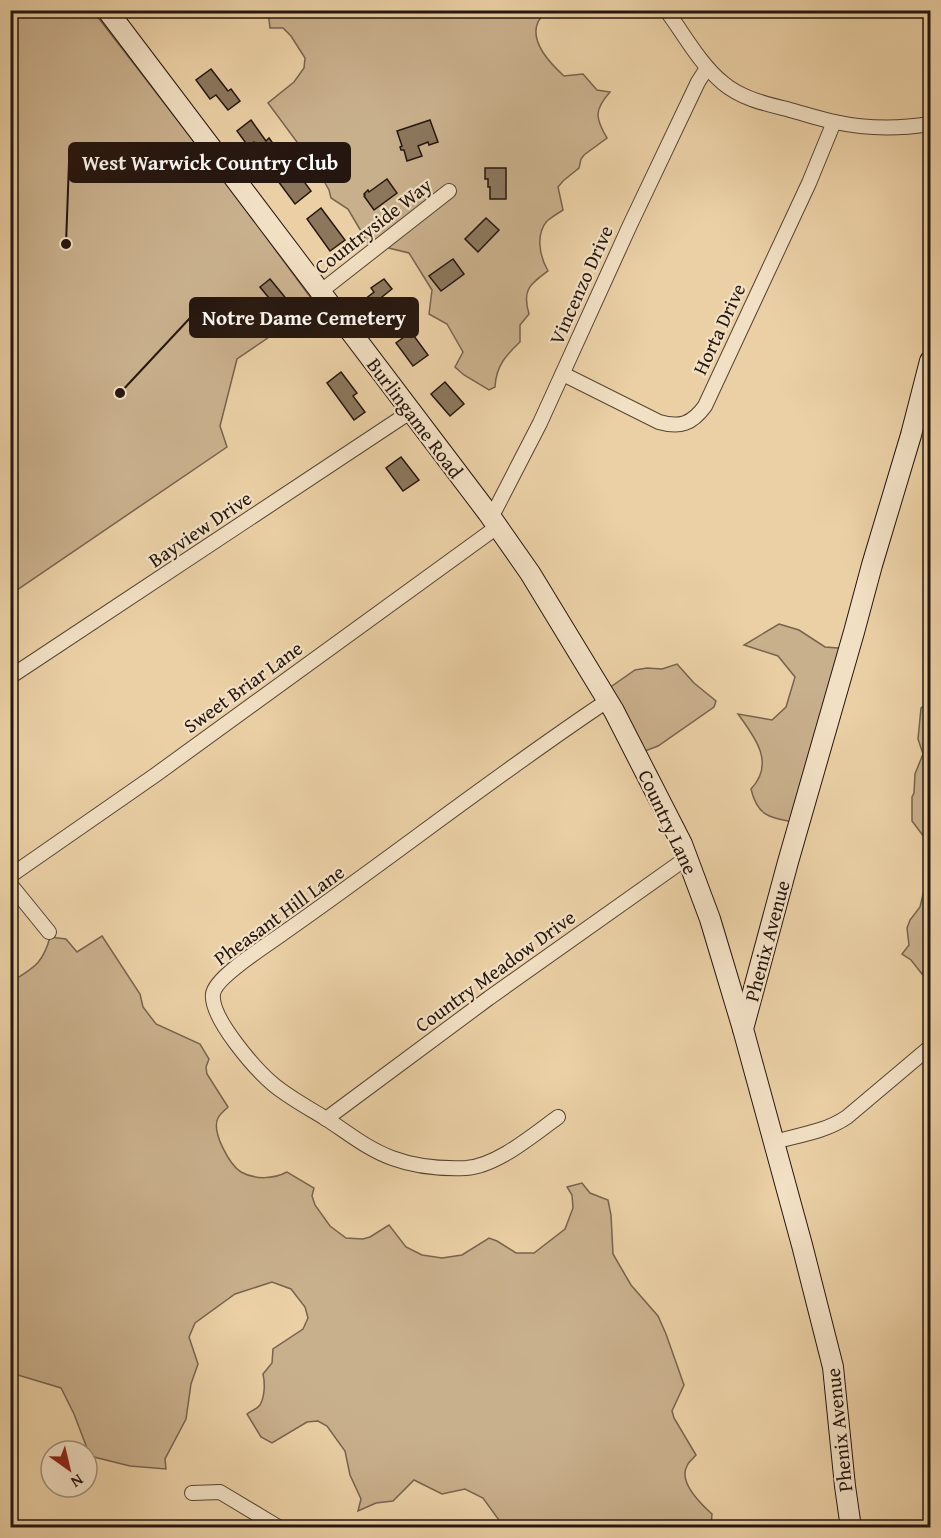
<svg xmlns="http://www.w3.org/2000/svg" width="941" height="1538" viewBox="0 0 941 1538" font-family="'Gentium Book Plus',serif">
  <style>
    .green { fill: #c9b08c; stroke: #77634e; stroke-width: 1.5 }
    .building { fill: #8c775d; stroke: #25160f; stroke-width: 1.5 }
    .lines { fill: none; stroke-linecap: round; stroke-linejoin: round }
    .street-casing { stroke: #564434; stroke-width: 16 }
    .secondary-casing { stroke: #25160f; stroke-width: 22 }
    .street { stroke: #f2e0c4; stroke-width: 14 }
    .secondary { stroke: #f2e0c4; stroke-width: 20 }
    .labels { text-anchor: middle; stroke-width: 4.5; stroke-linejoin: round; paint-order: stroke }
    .street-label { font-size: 20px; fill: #25160f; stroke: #f2e0c4 }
    .leader { fill: none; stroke: #25160f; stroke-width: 2 }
    .callout-dot { fill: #25160f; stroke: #f2e0c4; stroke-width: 2 }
    .callout { fill: #25160f; stroke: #25160f; stroke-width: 2 }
    .callout-label { font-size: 21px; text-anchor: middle; font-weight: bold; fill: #fff }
  </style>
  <rect width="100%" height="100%" fill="#ebd0a5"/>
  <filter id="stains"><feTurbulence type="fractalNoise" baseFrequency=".00333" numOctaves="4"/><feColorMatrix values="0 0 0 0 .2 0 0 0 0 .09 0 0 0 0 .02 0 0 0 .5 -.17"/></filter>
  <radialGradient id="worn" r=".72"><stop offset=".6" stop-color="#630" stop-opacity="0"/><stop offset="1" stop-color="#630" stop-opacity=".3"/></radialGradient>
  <!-- green -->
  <g class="green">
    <path d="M11,11H93L224,180L316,305L237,359L220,426L227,447L11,594Z"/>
    <path d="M268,11H546C544,14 540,18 538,22C529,42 551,64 564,76L583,74L597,90L610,92C594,110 595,118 607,138L584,155L581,159L579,168L563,181L558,187L563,210C558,213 552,217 547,221C535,235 540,257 548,271C529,285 522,290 529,314L520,325V342C506,355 496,366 495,387L489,390L464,375L455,367L463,352L447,324L429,314L432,290L409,253L368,243L348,209L331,198L329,190L317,169L268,103L294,82L304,68L305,58L291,36L283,28H270Z"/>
    <path d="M779,624L799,630L825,647L850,649L799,823C773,818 758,819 751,789C776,763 754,736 738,714L772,720L786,707L795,677L778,656L744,645Z"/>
    <path d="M677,664L694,683L716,701L714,707L658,746L637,754L602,693L635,670L647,668L662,669Z"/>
    <path d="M930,700V845L912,821V797L914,793L915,774L923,754L918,739L921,708Z"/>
    <path d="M930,865V959L928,961L922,974L911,960L902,954L909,945L907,928L910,920L920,907Z"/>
    <path d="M102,936L140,994L143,1007L156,1024L200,1044L209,1059L206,1067L207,1074L228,1107C225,1110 220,1114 218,1118C211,1132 230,1165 241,1172C255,1180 274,1179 287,1172L314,1188L312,1196L315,1205L330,1226L346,1238L363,1239L370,1237L389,1225L406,1247L422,1255L442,1258L462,1255L489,1238L497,1241L516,1253H534L565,1229L573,1208L572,1195L567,1187L582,1183L590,1193L608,1200L611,1215L613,1254L631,1285L658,1316L666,1334L684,1385L672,1411L674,1418L696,1455C693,1459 688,1462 687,1466C678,1482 702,1505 712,1514L711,1527H504L483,1498L465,1489L442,1494L414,1480L393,1501L376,1503L358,1511L361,1499L350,1475L345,1451L327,1426L318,1421L307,1422L272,1443L261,1437L247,1414C251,1411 257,1409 260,1405C265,1396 265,1383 263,1374L272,1363L273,1349L303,1329L308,1318L305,1307L291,1289L272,1282L235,1294L195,1323L189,1337L198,1364L191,1384L186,1419L165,1459L166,1469L130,1466L90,1456L74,1414L61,1388L11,1373V982C33,968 43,964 50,937L66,939L77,952Z"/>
  </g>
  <!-- building -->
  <g class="building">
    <path d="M211,69L228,91L231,89L240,101L228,110L216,95L210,99L196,80Z"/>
    <path d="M251,120L266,141L269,138L277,149L265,158L254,142L248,146L237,131Z"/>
    <path d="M430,120L438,142L429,145L428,142L418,146L422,156L407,161L404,150H401L400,147L402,146L397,131Z"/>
    <path d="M286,157L311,191L295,204L269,169Z"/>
    <path d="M485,168H506V199H490V187H488V179H485Z"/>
    <path d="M387,179L397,193L374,210L364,196L365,195L364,194L368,190L369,192Z"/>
    <path d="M321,208L345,240L330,251L307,219Z"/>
    <path d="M486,218L499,230L478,252L465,239Z"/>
    <path d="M453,259L464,274L441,291L429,276Z"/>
    <path d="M270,279L293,307L283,315L260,287Z"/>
    <path d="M384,279L392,289L382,297L392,311L379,321L364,300L374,292L371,288Z"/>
    <path d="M411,332L428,355L413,366L396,343Z"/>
    <path d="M341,372L357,393L353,396L365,412L354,420L327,383Z"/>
    <path d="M445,382L464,404L450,416L431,394Z"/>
    <path d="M401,457L419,480L403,491L386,468Z"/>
  </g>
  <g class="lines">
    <!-- street casing -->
    <g class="street-casing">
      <g id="street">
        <path d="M666,10C684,34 699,63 723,83C742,99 767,104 790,110C805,114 820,119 835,122C867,129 898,129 930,124"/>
        <path d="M320,292L449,191"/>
        <path d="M563,374L659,422C680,428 692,424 705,406L809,183L834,122"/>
        <path d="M491,518L540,423L630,225L698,82L707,68"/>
        <path d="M10,677L410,412"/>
        <path d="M10,876L154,776L497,527"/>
        <path d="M10,884L49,932"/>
        <path d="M558,1117C533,1135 497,1166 466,1168C440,1169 416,1167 392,1158C367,1149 347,1132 325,1118C307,1107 290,1098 274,1085C256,1070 210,1018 213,994C215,977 267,945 282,934C391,858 496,775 607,701"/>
        <path d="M326,1119L489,998L688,857"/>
        <path d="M774,1142C799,1135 825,1132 847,1117L930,1047"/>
        <path d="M192,1493L220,1492L280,1528"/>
      </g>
    </g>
    <!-- secondary casing -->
    <g class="secondary-casing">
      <g id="secondary">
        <path d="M107,10L488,513L530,573L614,711L682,844L710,919L743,1029"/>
        <path d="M851,1528L845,1486L833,1367L802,1245L743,1029L788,862L854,632L872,565L911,435L930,361"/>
      </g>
    </g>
    <!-- street -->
    <use href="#street" class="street"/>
    <!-- secondary -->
    <use href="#secondary" class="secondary"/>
  </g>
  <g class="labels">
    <!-- street labels -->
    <g class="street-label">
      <text transform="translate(373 226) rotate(-38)" y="7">Countryside Way</text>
      <text transform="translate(581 285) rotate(-66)" y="7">Vincenzo Drive</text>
      <text transform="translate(719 329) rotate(-65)" y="7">Horta Drive</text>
      <text transform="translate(415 418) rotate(53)" y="7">Burlingame Road</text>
      <text transform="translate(200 529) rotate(-34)" y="7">Bayview Drive</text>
      <text transform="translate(243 687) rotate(-36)" y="7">Sweet Briar Lane</text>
      <text transform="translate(668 822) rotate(65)" y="7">Country Lane</text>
      <text transform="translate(279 915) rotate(-36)" y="7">Pheasant Hill Lane</text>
      <text transform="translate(767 941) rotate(-75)" y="7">Phenix Avenue</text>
      <text transform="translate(495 971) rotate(-36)" y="7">Country Meadow Drive</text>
      <text transform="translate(839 1430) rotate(-96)" y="7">Phenix Avenue</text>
    </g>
  </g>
  <!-- callouts -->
  <path class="leader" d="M66 244L69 162M120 393L190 318"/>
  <g class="callout-dot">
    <circle cx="66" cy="244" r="6"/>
    <circle cx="120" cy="393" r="6"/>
  </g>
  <g class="callout">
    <rect x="69" y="143" width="281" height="39" rx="6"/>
    <rect x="190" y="298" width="228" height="39" rx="6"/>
  </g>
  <g class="callout-label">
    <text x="210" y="170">West Warwick Country Club</text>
    <text x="304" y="325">Notre Dame Cemetery</text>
  </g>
  <!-- margin -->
  <rect width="941" height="1538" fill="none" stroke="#ebd0a5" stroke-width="36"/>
  <rect x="12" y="12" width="917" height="1514" fill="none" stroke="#25160f" stroke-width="3"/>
  <rect x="18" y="18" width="905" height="1502" fill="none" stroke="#25160f" stroke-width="1.5"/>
  <!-- north arrow -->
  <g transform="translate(69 1469) rotate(146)"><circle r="28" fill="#f2e0c4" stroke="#a08f7c" stroke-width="1.5"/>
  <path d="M0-4.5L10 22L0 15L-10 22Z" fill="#8f2418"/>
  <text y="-9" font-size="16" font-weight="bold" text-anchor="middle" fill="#25160f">N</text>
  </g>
  <rect width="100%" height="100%" filter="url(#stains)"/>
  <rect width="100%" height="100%" fill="url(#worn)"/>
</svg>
